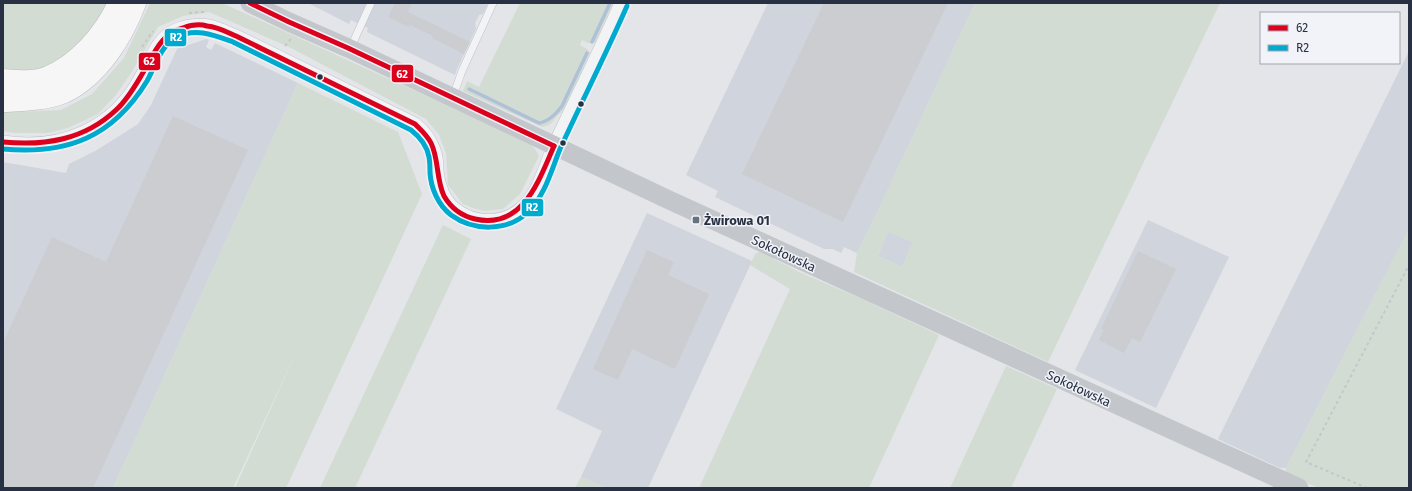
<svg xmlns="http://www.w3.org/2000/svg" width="1412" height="491" viewBox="0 0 1412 491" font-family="'Fira Sans',sans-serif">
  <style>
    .built { fill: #d0d4dc }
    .green { fill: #d3dcd3; fill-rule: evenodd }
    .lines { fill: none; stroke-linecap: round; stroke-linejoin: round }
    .stream { stroke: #afc1d6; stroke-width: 3.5 }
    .building { fill: #cbcdd1 }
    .lane-casing { stroke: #c1c3c7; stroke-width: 8 }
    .street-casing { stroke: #c1c3c7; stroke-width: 14 }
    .highway-casing { stroke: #b5b8be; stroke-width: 23 }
    .path { stroke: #c4c6cb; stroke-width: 2; stroke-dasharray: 3 3; stroke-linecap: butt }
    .lane { stroke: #f2f3f5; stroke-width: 7 }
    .street { stroke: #f2f3f5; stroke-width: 13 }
    .secondary { stroke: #c3c6ca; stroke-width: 19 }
    .highway { stroke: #f6f6f7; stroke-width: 22 }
    .bus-1-casing { stroke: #f1f3f8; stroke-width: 8 }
    .bus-2-casing { stroke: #f1f3f8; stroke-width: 8 }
    .bus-1 { stroke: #db011c; stroke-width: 5 }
    .bus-2 { stroke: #00a9ce; stroke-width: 5 }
    .bus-dot { fill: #283144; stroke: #f1f3f8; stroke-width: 1.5 }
    .poi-dot { fill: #69707e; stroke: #f1f3f8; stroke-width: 1.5 }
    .labels { text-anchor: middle; stroke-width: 3; stroke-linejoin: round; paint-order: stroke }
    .poi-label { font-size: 13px; font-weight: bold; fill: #283144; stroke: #f1f3f8; text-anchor: start }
    .street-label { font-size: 13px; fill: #283144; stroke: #f1f3f8 }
    .line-badge { stroke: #f1f3f8; stroke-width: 1.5 }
    .badge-label { font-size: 11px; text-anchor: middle; font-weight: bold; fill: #fff }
  </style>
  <rect width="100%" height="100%" fill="#e3e5e9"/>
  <!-- built -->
  <g class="built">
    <path d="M308,3H488L483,14L479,15L475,23L476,29L457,69L455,75L367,32L368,28L361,25L351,20L349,24Z"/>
    <path d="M768,3H975L877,213L857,253L844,247L841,253L833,249H824L715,197L718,191L686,175Z"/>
    <path d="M206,39L209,40L206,47L211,50L215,43L298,83L113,488H3V162L66,173L69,164L97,150L138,124L151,105L177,49Z"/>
    <path d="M1409,51V229L1286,468H1280L1218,439Z"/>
    <path d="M647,213L752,261L648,488H606L581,477L602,431L556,409Z"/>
    <path d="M1148,220L1229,257L1156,408L1075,370Z"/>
    <path d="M888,231L913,242L902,267L878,256Z"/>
  </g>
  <!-- green -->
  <g class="green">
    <path d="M3,3H108L103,15L78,48L47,69L12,74L3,72Z"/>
    <path d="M150,3H222L442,103L531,145L535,149L539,156L520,194L503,209L484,211L473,208L463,204L448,185L446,153L439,135L426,119L289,47L209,12L183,16L158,27L131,73L116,95L98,114L68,128L48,133H14L3,131V110L17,112L61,110L92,94L124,58Z"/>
    <path d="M520,3H613L595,43H588L582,40L580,45L587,49L590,53L564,109C562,112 559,114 557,116C552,123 550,126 542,127L463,91L467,81L479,87Z"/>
    <path d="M975,3H1220L1048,362L854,272L857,253L877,213ZM888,232L913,242L902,267L878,256Z"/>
    <path d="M298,83L398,132L422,194L286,488H235L299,346L233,488H113Z"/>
    <path d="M443,225L471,239L355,488H320Z"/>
    <path d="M1409,229V488H1319L1285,474L1286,468Z"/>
    <path d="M761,251L774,256L773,259L788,266L799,272L860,298L939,335L869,488H699L790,289L750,265L755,254Z"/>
    <path d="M1006,366L1057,389L1011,488H950Z"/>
    <path d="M581,477L606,488H575Z"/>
  </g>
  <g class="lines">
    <!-- stream -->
    <g class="stream">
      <path d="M592,42L610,3"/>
      <path d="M469,89L539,123C548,122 557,113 562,106L587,53"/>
    </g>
  </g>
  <!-- building -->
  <g class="building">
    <path d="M395,3H412L408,12L470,42L464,54L432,38L433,36L410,25L409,27L388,17Z"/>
    <path d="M824,3H948L843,222L742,174Z"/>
    <path d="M173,116L248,150L93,488H3V343L52,237L106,262Z"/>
    <path d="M647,250L674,262L668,275L709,294L675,369L632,349L618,380L593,369Z"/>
    <path d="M1138,251L1176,269L1140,342L1132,338L1124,353L1099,340L1104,330L1101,329Z"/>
  </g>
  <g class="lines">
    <!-- lane casing -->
    <g class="lane-casing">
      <g id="lane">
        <path d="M350,49L371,3"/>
        <path d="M453,96L462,71L493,3"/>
      </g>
    </g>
    <!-- street casing -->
    <g class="street-casing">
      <path id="street" d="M3,142C60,151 114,129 141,77C150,62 156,41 172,32C183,26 201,23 213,27C221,29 228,33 236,36L415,124C424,131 430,139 434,150C437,157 437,164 437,171C438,184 444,201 455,209C474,224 503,225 522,208C539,193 545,166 554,146C576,99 600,51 621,3"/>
    </g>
    <!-- highway casing -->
    <g class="highway-casing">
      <g id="highway">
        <path d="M3,80C17,81 32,83 46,78C78,66 105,34 119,3"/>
        <path d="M3,101C23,100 45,100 64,92C98,76 122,37 135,3"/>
      </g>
    </g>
    <!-- path -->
    <g class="path">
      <path d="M189,13L204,12"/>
      <path d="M285,46L291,39"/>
      <path d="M142,47L153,31"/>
      <path d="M1367,488L1306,462L1409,265"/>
    </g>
    <!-- lane -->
    <use href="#lane" class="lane"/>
    <!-- street -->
    <use href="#street" class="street"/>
    <!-- secondary -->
    <path class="secondary" d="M250,3L289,22L348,48L669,200L1299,488"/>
    <!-- highway -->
    <use href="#highway" class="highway"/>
    <!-- bus-1 casing -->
    <g class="bus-1-casing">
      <g id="bus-1">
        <path d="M250,3L289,22L348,48L554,146"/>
        <path d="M3,142C45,146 84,140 116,110C126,101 134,88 141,76C153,57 159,34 183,28C191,25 200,24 207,26C218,27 227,32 236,36L415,124C421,130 427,135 431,143C439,159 436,179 444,196C451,208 462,216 475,219C523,230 539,180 554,146"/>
      </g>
    </g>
    <!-- bus-2 casing -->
    <g class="bus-2-casing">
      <path id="bus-2" d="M3,149C67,155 113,137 147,81C155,67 160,47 175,38C195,27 214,35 233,42L411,130C420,137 427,146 429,157C430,162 430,167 430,173C431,188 438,205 451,215C473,231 506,232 527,213C545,196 551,171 560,149C582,101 606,54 627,6"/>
    </g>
    <!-- bus-1 -->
    <use href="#bus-1" class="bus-1"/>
    <!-- bus-2 -->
    <use href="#bus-2" class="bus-2"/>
  </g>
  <!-- markers -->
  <g class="bus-dot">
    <circle cx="320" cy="77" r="3.5"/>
    <circle cx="581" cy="104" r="3.5"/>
    <circle cx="563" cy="143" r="3.5"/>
  </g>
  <rect class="poi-dot" x="692" y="216" width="8" height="8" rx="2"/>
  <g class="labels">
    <!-- poi labels -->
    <g class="poi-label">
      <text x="704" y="225">Żwirowa 01</text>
    </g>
    <!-- street labels -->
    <g class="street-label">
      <text transform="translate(784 253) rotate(25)" y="5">Sokołowska</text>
      <text transform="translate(1079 388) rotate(25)" y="5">Sokołowska</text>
    </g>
  </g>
  <g class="line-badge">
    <rect x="164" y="28" width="23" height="19" rx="4" fill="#00a9ce"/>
    <rect x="138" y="52" width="23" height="19" rx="4" fill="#db011c"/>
    <rect x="391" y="64" width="23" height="19" rx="4" fill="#db011c"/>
    <rect x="521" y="198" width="23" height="19" rx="4" fill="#00a9ce"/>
  </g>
  <g class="badge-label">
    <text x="176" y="41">R2</text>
    <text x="149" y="65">62</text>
    <text x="402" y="78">62</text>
    <text x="532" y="211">R2</text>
  </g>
  <!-- border -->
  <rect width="1412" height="491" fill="none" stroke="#283144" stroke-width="8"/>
  <!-- legend -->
  <rect x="1260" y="12" width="140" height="52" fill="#f1f3f8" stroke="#a1a5b0"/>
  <rect x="1268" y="25" width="20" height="6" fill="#db011c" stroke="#a1a5b0"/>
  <text x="1296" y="32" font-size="12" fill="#283144">62</text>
  <rect x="1268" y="45" width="20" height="6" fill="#00a9ce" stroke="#a1a5b0"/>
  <text x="1296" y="52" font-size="12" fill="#283144">R2</text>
</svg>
